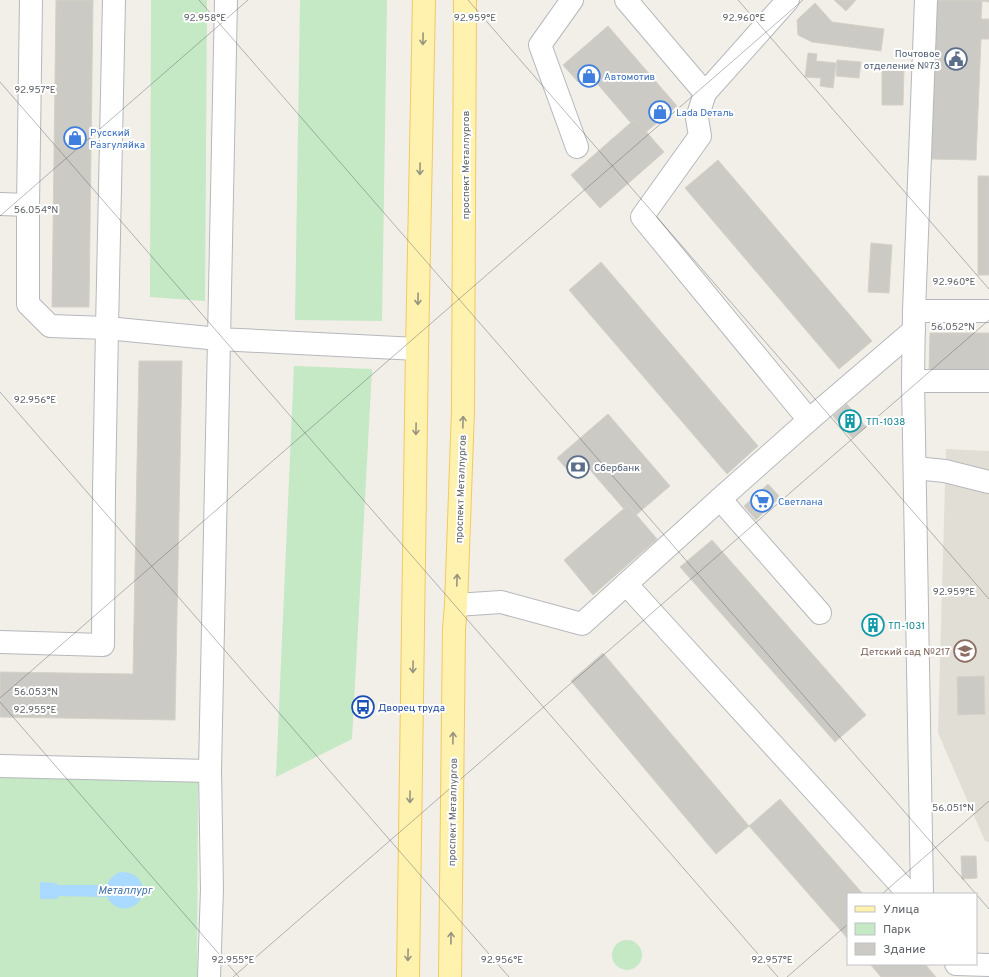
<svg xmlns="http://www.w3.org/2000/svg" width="989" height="977" viewBox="0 0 989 977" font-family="Overpass,sans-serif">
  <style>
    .education { fill: #e1ded6 }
    .green { fill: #c5e8c5 }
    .water { fill: #aadaff }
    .building { fill: #cccac5; stroke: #d6d1c6 }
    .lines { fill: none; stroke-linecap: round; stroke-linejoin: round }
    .minor-casing { stroke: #b5b8bc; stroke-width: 24 }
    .major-casing { stroke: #f2c960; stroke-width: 24 }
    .minor { stroke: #fff; stroke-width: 22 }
    .major { stroke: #fff2af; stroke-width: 22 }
    .oneway { stroke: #979581 }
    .ticks { fill: none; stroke: #5f6368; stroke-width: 1; stroke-opacity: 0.45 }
    .labels { text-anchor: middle; stroke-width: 4; stroke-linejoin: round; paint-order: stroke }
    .service-label { font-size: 10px; fill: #4e5e75; stroke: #fff; text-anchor: end }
    .shop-label { font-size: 10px; fill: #366cbe; stroke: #fff; text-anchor: start }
    .street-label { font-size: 10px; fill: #5f6368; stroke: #fff }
    .culture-label { font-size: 10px; fill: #0d838f; stroke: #fff; text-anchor: start }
    .education-label { font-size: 10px; fill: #785e54; stroke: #fff; text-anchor: end }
    .transit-label { font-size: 10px; fill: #164399; stroke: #fff; text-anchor: start }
    .water-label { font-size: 11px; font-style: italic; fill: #4174aa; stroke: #fff }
    .ticks-label { font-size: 10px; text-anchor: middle; fill: #5f6368; stroke: #fff; stroke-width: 4; stroke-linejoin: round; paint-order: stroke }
  </style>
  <rect width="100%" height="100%" fill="#f1efe8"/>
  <!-- education -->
  <path class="education" d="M946,449L989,451V842L985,841L938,733Z"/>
  <!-- green -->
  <g class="green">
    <path d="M151,0H207L205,301L150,297Z"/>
    <path d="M300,0H387L382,321L295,320Z"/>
    <path d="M294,366L372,369L352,739L276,777Z"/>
    <path d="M0,777L198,779L197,977H0Z"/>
    <circle cx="627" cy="955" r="15"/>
  </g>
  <!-- water -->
  <path class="water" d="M121,872C154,872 146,913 121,908C115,907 110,903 107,897L58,896V899H40V882L57,883V885H107C110,878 114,874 121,872Z"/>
  <!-- building -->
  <g class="building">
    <path d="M56,0H93L89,307H52Z"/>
    <path d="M834,0H856L846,11Z"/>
    <path d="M937,0H989V2L982,1L981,19H989V39H981L976,160L931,159Z"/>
    <path d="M815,3L832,22L884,29L881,51L812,42L798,35L797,20Z"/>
    <path d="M608,26L677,106L646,132L635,119L631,123L588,73L578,82L563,65Z"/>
    <path d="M808,53L817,54L816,61L836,63L833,88L820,86L821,78L805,77Z"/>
    <path d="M837,60L861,62L859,78L836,76Z"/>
    <path d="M882,67H904L903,105H882Z"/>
    <path d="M635,119L664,152L600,208L571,175Z"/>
    <path d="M718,160L872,341L839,369L685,188Z"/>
    <rect x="978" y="176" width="11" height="99"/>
    <path d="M871,243L892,245L889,293L868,292Z"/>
    <path d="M601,262L758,446L727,474L569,290Z"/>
    <path d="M930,333H989V372L929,371Z"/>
    <path d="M139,361H182L175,720L0,717V672L133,674Z"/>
    <path d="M847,404L866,427L852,438L833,416Z"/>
    <path d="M608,414L670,486L636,515L628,505L624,509L584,463L571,474L557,458Z"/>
    <path d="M768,484L780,497L756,520L744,506Z"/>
    <path d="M628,505L657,539L593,595L564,560Z"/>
    <path d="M712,540L866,715L835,742L680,567Z"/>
    <path d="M882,616V633L865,634V617Z"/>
    <path d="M603,653L749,826L716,854L571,681Z"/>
    <path d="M984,676L985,714L958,715L957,677Z"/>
    <path d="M780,799L863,894H848V939L749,826Z"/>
    <path d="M961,856H976L977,878L962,879Z"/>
    <path d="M870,964H925L936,977H881Z"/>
  </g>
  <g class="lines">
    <!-- minor casing -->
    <g class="minor-casing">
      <g id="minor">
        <path d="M114,0L107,328L219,339L210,771L212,889L209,977"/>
        <path d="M226,0L219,339L417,349"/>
        <path d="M572,0L540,45L577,147"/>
        <path d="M626,0L705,93"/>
        <path d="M788,0L705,93L697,118L700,136L642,217L809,420"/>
        <path d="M0,204L28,205"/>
        <path d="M914,311H989"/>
        <path d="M913,381H989"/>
        <path d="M915,468L945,471L989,482"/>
        <path d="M720,499L820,613"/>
        <path d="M626,584L909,894"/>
        <path d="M456,605L501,602L582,624L720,499L809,420L914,330"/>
        <path d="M0,642L103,645L104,491L107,328L50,326L28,304V205L31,0"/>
        <path d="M0,766L210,771"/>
        <path d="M922,894L913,381L914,311L926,0"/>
        <path d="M956,964L989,965"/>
      </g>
    </g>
    <!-- major casing -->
    <g class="major-casing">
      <g id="major">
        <path d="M408,977L417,349L424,0"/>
        <path d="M450,977L454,629L456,605L463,410L465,0"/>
      </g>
    </g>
    <!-- minor -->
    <use href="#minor" class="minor"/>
    <!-- major -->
    <use href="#major" class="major"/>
  </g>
  <!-- one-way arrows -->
  <defs><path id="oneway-shaft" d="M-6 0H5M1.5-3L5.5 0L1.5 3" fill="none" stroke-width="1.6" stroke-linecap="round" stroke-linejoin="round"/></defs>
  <g class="oneway">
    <use href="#oneway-shaft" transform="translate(423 39) rotate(91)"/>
    <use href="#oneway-shaft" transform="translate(420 169) rotate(91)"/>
    <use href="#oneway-shaft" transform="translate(418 299) rotate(91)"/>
    <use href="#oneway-shaft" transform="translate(463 422) rotate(-88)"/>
    <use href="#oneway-shaft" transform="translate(416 429) rotate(91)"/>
    <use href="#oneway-shaft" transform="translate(457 580) rotate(-88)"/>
    <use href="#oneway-shaft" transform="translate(413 667) rotate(91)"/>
    <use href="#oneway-shaft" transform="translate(453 738) rotate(-89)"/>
    <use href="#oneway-shaft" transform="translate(410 797) rotate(91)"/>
    <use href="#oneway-shaft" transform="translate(451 938) rotate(-89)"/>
    <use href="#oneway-shaft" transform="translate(408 955) rotate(91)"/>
  </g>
  <!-- ticks -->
  <path class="ticks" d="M199,0L976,894M468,0L989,599M738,0L989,289M0,82L778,977M0,216L248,0M0,392L509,977M0,698L803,0M0,702L239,977M882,894L989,801M976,894L989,909M233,977L989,320M787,977L848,924"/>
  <!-- icons -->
  <defs>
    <g id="civic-ring" transform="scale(1.15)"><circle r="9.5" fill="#fff" stroke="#5c6f8a" stroke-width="1.5"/><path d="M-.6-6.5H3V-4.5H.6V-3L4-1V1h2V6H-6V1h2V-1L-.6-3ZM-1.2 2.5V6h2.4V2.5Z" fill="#5c6f8a"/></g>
    <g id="shop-ring" transform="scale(1.15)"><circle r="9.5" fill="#fff" stroke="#3f7fe0" stroke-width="1.5"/><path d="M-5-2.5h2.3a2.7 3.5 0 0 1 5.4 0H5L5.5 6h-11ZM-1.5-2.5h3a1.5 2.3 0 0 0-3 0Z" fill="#3f7fe0"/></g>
    <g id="building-ring" transform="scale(1.15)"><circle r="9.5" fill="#fff" stroke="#0f9aa8" stroke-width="1.5"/><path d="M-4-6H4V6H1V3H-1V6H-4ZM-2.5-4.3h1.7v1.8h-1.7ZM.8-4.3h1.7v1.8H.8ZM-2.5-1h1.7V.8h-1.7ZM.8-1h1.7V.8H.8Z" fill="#0f9aa8"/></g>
    <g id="bank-ring" transform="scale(1.15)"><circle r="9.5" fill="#fff" stroke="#5c6f8a" stroke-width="1.5"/><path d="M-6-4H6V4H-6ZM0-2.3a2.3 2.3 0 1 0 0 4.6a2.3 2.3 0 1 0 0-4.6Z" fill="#5c6f8a"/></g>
    <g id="supermarket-ring" transform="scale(1.15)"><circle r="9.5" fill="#fff" stroke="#3f7fe0" stroke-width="1.5"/><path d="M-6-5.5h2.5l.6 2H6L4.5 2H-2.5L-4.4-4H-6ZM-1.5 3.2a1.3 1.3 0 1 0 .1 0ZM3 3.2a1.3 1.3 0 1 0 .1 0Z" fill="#3f7fe0"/></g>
    <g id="school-ring" transform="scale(1.15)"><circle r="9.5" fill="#fff" stroke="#8d6e63" stroke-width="1.5"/><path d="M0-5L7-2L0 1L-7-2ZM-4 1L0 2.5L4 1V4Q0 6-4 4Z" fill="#8d6e63"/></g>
    <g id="bus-ring" transform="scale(1.15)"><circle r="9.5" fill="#fff" stroke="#1a4fb4" stroke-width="1.5"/><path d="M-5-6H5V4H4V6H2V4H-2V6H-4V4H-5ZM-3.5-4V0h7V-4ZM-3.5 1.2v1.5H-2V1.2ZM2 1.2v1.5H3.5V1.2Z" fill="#1a4fb4"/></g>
  </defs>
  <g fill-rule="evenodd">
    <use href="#civic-ring" x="956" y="59"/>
    <use href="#shop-ring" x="589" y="76"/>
    <use href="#shop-ring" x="660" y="112"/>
    <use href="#shop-ring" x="75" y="138"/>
    <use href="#building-ring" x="850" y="421"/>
    <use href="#bank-ring" x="578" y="467"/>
    <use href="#supermarket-ring" x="762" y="501"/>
    <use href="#building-ring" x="873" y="625"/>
    <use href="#school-ring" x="965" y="651"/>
    <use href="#bus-ring" x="363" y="707"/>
  </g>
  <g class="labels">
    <!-- service labels -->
    <g class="service-label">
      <text x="940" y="57">Почтовое<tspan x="940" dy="12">отделение №73</tspan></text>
      <text x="594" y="471" text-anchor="start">Сбербанк</text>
    </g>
    <!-- shop labels -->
    <g class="shop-label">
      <text x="604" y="80">Автомотив</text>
      <text x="676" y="116">Lada Dеталь</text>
      <text x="90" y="136">Русский<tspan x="90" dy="12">Разгуляйка</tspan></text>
      <text x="778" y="505">Светлана</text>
    </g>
    <!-- street labels -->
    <g class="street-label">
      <text transform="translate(465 165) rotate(-90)" y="4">проспект Металлургов</text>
      <text transform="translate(460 489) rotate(-88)" y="4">проспект Металлургов</text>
      <text transform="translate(452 812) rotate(-89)" y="4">проспект Металлургов</text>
    </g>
    <!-- culture labels -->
    <g class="culture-label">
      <text x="866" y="425">ТП-1038</text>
      <text x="888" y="629">ТП-1031</text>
    </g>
    <!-- education labels -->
    <g class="education-label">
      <text x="950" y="655">Детский сад №217</text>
    </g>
    <!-- transit labels -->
    <g class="transit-label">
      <text x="378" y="711">Дворец труда</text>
    </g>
    <!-- water labels -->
    <g class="water-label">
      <text x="125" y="894">Металлург</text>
    </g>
  </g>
  <g class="ticks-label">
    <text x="205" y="21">92.958°E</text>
    <text x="475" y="21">92.959°E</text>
    <text x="744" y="21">92.960°E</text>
    <text x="35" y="93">92.957°E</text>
    <text x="36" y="213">56.054°N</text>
    <text x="954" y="285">92.960°E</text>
    <text x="953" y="330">56.052°N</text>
    <text x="35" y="403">92.956°E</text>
    <text x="954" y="595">92.959°E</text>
    <text x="36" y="695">56.053°N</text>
    <text x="35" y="713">92.955°E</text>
    <text x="953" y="811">56.051°N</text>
    <text x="233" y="963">92.955°E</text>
    <text x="502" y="963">92.956°E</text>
    <text x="772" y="963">92.957°E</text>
  </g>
  <!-- legend -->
  <rect x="847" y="893" width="130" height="72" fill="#ffffff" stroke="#bfc1c3"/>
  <rect x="855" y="906" width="20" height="6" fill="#fff2af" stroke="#bfc1c3"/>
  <text x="883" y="913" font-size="12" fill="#5f6368">Улица</text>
  <rect x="855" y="923" width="20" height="12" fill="#c5e8c5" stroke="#bfc1c3"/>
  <text x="883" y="933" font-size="12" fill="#5f6368">Парк</text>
  <rect x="855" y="943" width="20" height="12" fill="#cccac5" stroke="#bfc1c3"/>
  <text x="883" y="953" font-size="12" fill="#5f6368">Здание</text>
</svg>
